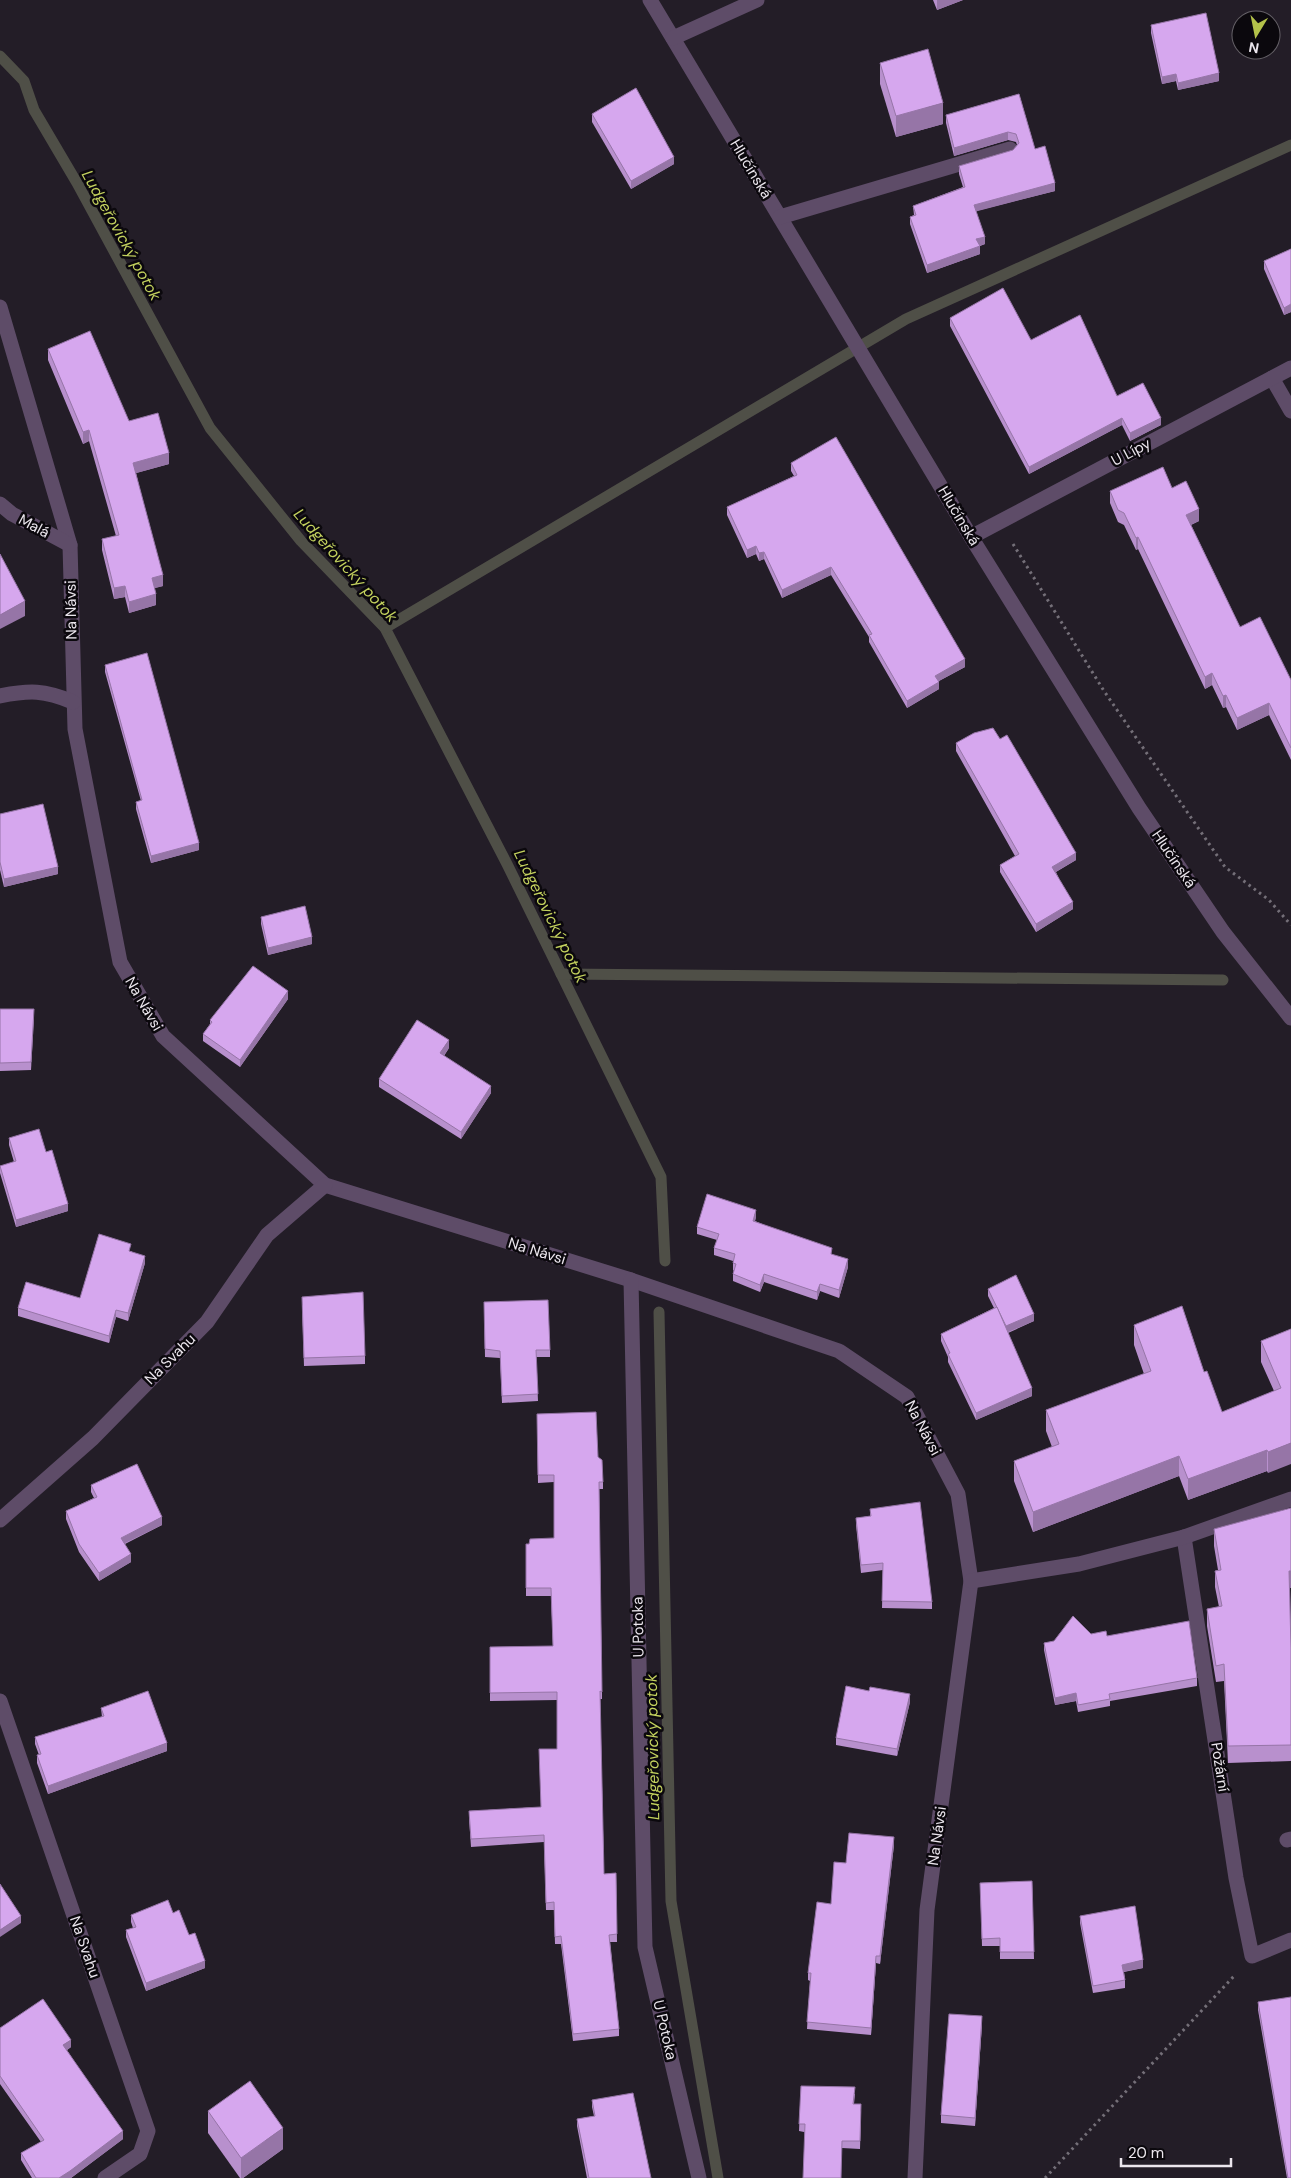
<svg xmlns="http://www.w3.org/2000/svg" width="1291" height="2178" viewBox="0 0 1291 2178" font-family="'DM Sans',sans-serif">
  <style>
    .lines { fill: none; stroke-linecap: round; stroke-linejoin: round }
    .stream { stroke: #4f4f47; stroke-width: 11 }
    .path { stroke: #746f78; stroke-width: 3; stroke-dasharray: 2.5 4; stroke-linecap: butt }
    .minor { stroke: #5e4c68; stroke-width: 15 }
    .wall { fill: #b890cd }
    .shaded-wall { fill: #9675a7 }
    .building { fill: #d6a7ee; stroke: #9675a7 }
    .labels { text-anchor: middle; stroke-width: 5; stroke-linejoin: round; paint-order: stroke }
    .street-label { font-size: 15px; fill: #ebe6ed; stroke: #0b080d }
    .water-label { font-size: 16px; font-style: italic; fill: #c3d15e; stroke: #0b080d }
  </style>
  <rect width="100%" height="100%" fill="#231d27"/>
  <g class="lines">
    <!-- stream -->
    <g class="stream">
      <path d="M0,56L24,81L34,110L77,183L210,428L301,541L385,628L507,864L661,1177L665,1261"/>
      <path d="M385,628L906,319L1291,145"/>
      <path d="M561,974L1223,980"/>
      <path d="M659,1312L671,1901L718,2178"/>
    </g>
    <!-- path -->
    <g class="path">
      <path d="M1013,544L1104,691L1225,867L1269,900L1291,925"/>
      <path d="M1045,2178L1235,1975"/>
    </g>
    <!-- minor -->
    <g class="minor">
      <path d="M650,0L971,537L1139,808L1223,932L1291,1018"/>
      <path d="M673,38L757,0"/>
      <path d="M780,217L1010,149"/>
      <path d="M0,307L70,545L75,729L120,962L163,1036L325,1185L631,1280L839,1351L907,1397L958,1494L971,1581L927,1910L915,2178"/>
      <path d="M1272,378L1291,411"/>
      <path d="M0,504L12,514L70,545"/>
      <path d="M971,537L1291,368"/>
      <path d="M0,696C30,690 44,690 73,702"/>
      <path d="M631,1280L645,1947L699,2178"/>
      <path d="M0,1520L93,1438L207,1322L267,1235L325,1185"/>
      <path d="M1184,1537L1236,1878L1252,1956L1291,1940"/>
      <path d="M971,1581L1079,1564L1184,1537L1291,1499"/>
      <path d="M0,1701L148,2131L140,2154L105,2178"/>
      <path d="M1287,1840L1291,1839"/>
    </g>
  </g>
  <!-- wall -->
  <g class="wall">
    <path d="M933,0H963L937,10Z"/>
    <path d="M1151,25L1219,81L1178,90L1176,81L1162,84L1151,33Z"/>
    <path d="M880,63L943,124L896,137L880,84Z"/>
    <path d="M1019,94L1035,149L1055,191L976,211L985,244L980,246V254L927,273L910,224V217L914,215L913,206L963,187L959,174V166L1013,150L1017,145L1016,142L1008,140L954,156L946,123V115Z"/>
    <path d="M592,114L674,164L631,189L592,122Z"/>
    <path d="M1291,249V312L1284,315L1264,269V261Z"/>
    <path d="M950,318L1031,340L1161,425L1130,441L1122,425L1029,474L950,326Z"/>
    <path d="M48,349L129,421L169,464L136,473L163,586L154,588L156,605L129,613L125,597L114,599L102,550V539L116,536L89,441L83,444L48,360Z"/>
    <path d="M791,463L965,667L939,681V689L907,708L869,642V637L831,575L782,598L764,559L759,561L756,554L747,558L727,515V507L794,476L791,471Z"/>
    <path d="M1172,488L1199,521L1191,525L1240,627L1291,680V760L1269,715L1237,730L1226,707L1223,708L1212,685L1205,689L1138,549L1136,550L1124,525L1118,522L1110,503V491Z"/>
    <path d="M105,665L199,850L151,863L136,809V802L141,801L105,672Z"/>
    <path d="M1000,739L1076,860L1056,872L1073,909L1036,932L1000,872V865L1015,856L956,751V743Z"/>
    <path d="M0,814L58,874L4,887L0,870Z"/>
    <path d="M261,917L312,944L268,955L261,924Z"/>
    <path d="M288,999L240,1067L203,1041V1034L210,1024V1020Z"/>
    <path d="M0,1009L34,1017L31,1070L0,1071Z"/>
    <path d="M449,1048L444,1056L491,1093L461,1139L379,1087V1079Z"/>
    <path d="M9,1138L68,1211L16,1227L0,1173V1166L14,1162L9,1145Z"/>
    <path d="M756,1217L755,1221L832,1254L848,1267L839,1298L820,1291L817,1300L764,1282L760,1292L733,1281V1274L734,1271L733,1270V1261L714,1255V1248L717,1240L697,1234V1227Z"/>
    <path d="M131,1251L145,1263L128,1321L116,1317L109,1343L18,1316V1308L80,1298Z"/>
    <path d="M988,1289L1034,1321L1008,1333L1032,1396L976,1420L948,1362V1357L941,1341V1334L994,1308L988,1296Z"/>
    <path d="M484,1302L550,1350V1357H536L538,1401L502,1403L500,1358L485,1357Z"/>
    <path d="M302,1305L365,1356V1364L304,1366Z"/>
    <path d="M1134,1325L1204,1372L1222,1412L1274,1391L1261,1362V1341L1291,1329L1268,1473L1267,1471L1188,1500L1179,1476L1033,1532L1014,1481V1461L1052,1447L1046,1431V1410L1144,1374L1134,1345Z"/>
    <path d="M537,1414L598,1457L603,1482V1489H599L602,1692V1699H600L604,1874L616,1873L617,1942H610L619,2029V2036L573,2041L561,1944H555L554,1910H546L544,1842L471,1847L469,1818V1811L541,1807L557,1749V1700L490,1701V1647L553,1646L551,1596H526V1544H529L554,1538V1482L538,1483Z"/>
    <path d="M91,1485L162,1525L125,1544L131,1562L99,1581L79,1552L66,1519V1511L94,1498L91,1492Z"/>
    <path d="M870,1509L932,1602V1609L882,1608L883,1570L861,1573L856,1525V1518L870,1516Z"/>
    <path d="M1214,1529L1291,1588H1290L1291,1648V1761L1228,1763L1224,1681L1216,1682L1207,1626V1609L1219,1607L1215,1587V1571L1218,1570L1214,1546Z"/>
    <path d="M1091,1634L1107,1636L1197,1678V1686L1110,1701V1706L1078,1712L1076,1701L1055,1705L1044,1650V1643Z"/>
    <path d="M910,1702L897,1756L836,1745V1738Z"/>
    <path d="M101,1708L167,1751L48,1794L37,1763V1755H39L35,1744V1737L102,1717Z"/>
    <path d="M894,1845L880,1964L876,1963L871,2035L807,2029L810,1981L808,1980V1973L846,1863Z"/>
    <path d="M1032,1881L1034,1959H1000V1946H982L980,1883Z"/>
    <path d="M173,1913L189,1935L205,1968L146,1991L126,1937V1930L133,1928L131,1922V1915Z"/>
    <path d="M1080,1916L1143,1968L1124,1972L1125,1980V1988L1093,1993L1080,1923Z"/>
    <path d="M1258,2002L1291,2178H1287L1258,2010Z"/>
    <path d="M982,2024L975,2126L941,2123V2115Z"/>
    <path d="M0,2028L71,2047L67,2050L123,2139L71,2178H32L21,2160V2153L41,2142L0,2084Z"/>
    <path d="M801,2086L855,2094L854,2104L861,2112L860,2149L842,2148L804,2132L799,2131Z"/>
    <path d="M592,2100L651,2178H587L577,2126V2119L594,2116L592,2107Z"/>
    <path d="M208,2111L283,2149L243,2178H240L208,2133Z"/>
  </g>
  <!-- shaded-wall -->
  <g class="shaded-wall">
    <path d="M937,0H963L937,10Z"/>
    <path d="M1219,73V81L1178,90V83Z"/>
    <path d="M1176,74V81L1162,84V77Z"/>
    <path d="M943,103V124L896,137V116Z"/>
    <path d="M1008,132V140L954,156V148Z"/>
    <path d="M674,157V164L631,189V181Z"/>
    <path d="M1055,183V191L974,212V205Z"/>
    <path d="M985,237V244L976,247V239Z"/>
    <path d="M980,246V254L927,273V265Z"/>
    <path d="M1291,304V312L1284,315V308Z"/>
    <path d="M1122,418V425L1029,474V467Z"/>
    <path d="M1161,418V425L1130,441V433Z"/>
    <path d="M89,430V441L83,444V432Z"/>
    <path d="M169,453V464L133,474V463Z"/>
    <path d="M1199,509V521L1186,527V515Z"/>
    <path d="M1138,537V549L1136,550V538Z"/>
    <path d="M756,546V554L747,558V550Z"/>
    <path d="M764,552V559L759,561V553Z"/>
    <path d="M831,567V575L782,598V590Z"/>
    <path d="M163,575V586L152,589V578Z"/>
    <path d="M125,586V597L114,599V588Z"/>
    <path d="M156,594V605L129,613V602Z"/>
    <path d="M25,601V616L0,629V615Z"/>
    <path d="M965,659V667L935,683V676Z"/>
    <path d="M1212,673V685L1205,689V677Z"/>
    <path d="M939,682V689L907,708V701Z"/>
    <path d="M1226,695V707L1223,708V696Z"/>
    <path d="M1269,703V715L1237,730V718Z"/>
    <path d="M199,843V850L151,863V856Z"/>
    <path d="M1076,853V860L1052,874V867Z"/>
    <path d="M58,867V874L4,887V879Z"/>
    <path d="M1073,902V909L1036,932V924Z"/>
    <path d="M312,937V944L268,955V948Z"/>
    <path d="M288,991V999L240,1067V1060Z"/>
    <path d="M449,1040V1048L440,1061V1053Z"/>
    <path d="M491,1086V1093L461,1139V1132Z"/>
    <path d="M68,1204V1211L16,1227V1220Z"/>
    <path d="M756,1210V1217L753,1228V1221Z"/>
    <path d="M145,1256V1263L128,1321V1313Z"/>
    <path d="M848,1259V1267L839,1298V1290Z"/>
    <path d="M764,1274V1282L760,1292V1285Z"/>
    <path d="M820,1284V1291L817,1300V1292Z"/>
    <path d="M116,1310V1317L109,1343V1336Z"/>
    <path d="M1034,1314V1321L1006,1333V1326Z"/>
    <path d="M1032,1388V1396L976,1420V1413Z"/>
    <path d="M1291,1443V1464L1268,1473V1452Z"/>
    <path d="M1267,1450V1471L1188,1500V1479Z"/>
    <path d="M1179,1456V1476L1033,1532V1512Z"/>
    <path d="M162,1517V1525L121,1545V1538Z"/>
    <path d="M131,1554V1562L99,1581V1573Z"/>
    <rect x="1289" y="1571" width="2" height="17"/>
    <path d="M1076,1693V1701L1055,1705V1698Z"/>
    <path d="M910,1694V1702L897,1756V1749Z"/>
    <path d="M167,1743V1751L48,1794V1786Z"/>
    <path d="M894,1837V1845L880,1964V1956Z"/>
    <path d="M21,1916V1923L0,1937V1930Z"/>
    <path d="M876,1956V1963L871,2035V2028Z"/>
    <path d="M1143,1960V1968L1122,1972V1965Z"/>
    <path d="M205,1961V1968L146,1991V1983Z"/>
    <path d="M982,2016V2024L975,2126V2118Z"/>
    <path d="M71,2040V2047L63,2053V2045Z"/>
    <path d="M283,2128V2149L243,2178H241V2158Z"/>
    <path d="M123,2131V2139L71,2178H59Z"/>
  </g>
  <!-- building -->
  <g class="building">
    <path d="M1206,13L1219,73L1178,83L1176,74L1162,77L1151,25Z"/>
    <path d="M928,49L943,103L896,116L880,63Z"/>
    <path d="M636,88L674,157L631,181L592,114Z"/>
    <path d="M1019,94L1035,149L1045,146L1055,183L974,205L985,237L976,239L980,246L927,265L910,217L916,215L913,206L965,187L959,166L1013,150L1019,143L1016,134L1008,132L954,148L946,115Z"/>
    <path d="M1291,249V304L1284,308L1264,261Z"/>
    <path d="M1003,288L1031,340L1080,315L1117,396L1143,383L1161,418L1130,433L1122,418L1029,467L950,318Z"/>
    <path d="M90,331L129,421L158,413L169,453L133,463L163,575L152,578L156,594L129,602L125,586L114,588L102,539L119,535L89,430L83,432L48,349Z"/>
    <path d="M836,437L965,659L935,676L939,682L907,701L869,635L872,634L831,567L782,590L764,552L759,553L756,546L747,550L727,507L797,475L791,463Z"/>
    <path d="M1163,467L1172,488L1186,481L1199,509L1186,515L1240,627L1260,617L1291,680V748L1269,703L1237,718L1226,695L1223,696L1212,673L1205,677L1138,537L1136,538L1124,513L1118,510L1110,491Z"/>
    <path d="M0,554L25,601L0,615Z"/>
    <path d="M147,653L199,843L151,856L136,802L142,800L105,665Z"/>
    <path d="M993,728L1000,739L1007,735L1076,853L1052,867L1073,902L1036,924L1000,865L1019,854L956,743L974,733Z"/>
    <path d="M43,804L58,867L4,879L0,862V814Z"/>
    <path d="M305,906L312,937L268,948L261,917Z"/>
    <path d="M253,966L288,991L240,1060L203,1034L212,1022L210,1020Z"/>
    <path d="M0,1009H34L31,1062L0,1063Z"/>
    <path d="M417,1020L449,1040L440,1053L491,1086L461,1132L379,1079Z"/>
    <path d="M39,1129L46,1152L52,1150L68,1204L16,1220L0,1166L16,1161L9,1138Z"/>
    <path d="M707,1194L756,1210L753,1221L832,1248L831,1254L848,1259L839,1290L820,1284L817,1292L764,1274L760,1285L733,1274L736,1264L733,1263L735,1254L714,1248L719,1234L697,1227Z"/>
    <path d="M99,1234L131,1244L129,1251L145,1256L128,1313L116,1310L109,1336L18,1308L26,1282L80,1298Z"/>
    <path d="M1016,1275L1034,1314L1006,1326L988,1289Z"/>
    <path d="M363,1292L365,1356L304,1358L302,1297Z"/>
    <path d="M548,1300L550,1350H536L538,1394L502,1396L500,1351L485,1349L484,1302Z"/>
    <path d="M1182,1306L1204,1372L1207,1371L1222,1412L1281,1388L1261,1341L1291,1329V1443L1268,1452L1267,1450L1188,1479L1179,1456L1033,1512L1014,1461L1059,1444L1046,1410L1151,1371L1134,1325Z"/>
    <path d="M997,1307L1032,1388L976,1413L948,1354L950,1353L941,1334Z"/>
    <path d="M596,1412L598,1457L602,1460L603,1482H599L602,1692L600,1691L604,1874L616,1873L617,1934L609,1935L619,2029L573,2034L561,1936L555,1937L554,1902L546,1903L544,1835L471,1839L469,1811L541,1807L539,1749H557V1692L490,1693V1647L553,1646L551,1588H526V1544H529L530,1539L554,1538V1475H538L537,1414Z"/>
    <path d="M137,1464L162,1517L121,1538L131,1554L99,1573L79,1544L66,1511L97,1497L91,1485Z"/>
    <path d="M920,1502L932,1602L882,1601L883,1563L861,1565L856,1518L871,1516L870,1509Z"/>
    <path d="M1291,1508V1571H1289L1291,1648V1745L1228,1746L1224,1664L1216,1666L1207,1609L1222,1606L1215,1571L1221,1570L1214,1529Z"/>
    <path d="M1073,1616L1091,1634L1106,1631L1107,1636L1189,1621L1197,1678L1109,1694L1110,1699L1078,1705L1076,1693L1055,1698L1044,1643L1054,1641Z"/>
    <path d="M846,1686L869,1691L870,1687L910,1694L897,1749L836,1738Z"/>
    <path d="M148,1691L167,1743L48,1786L37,1755L41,1754L35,1737L104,1716L101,1708Z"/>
    <path d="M849,1833L894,1837L880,1956H876L871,2028L807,2022L811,1973H808L817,1902L831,1904L834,1862L846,1863Z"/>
    <path d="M1032,1881L1034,1952H1000V1938L982,1939L980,1883Z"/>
    <path d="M0,1884L21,1916L0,1930Z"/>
    <path d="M168,1900L173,1913L179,1910L189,1935L195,1933L205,1961L146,1983L126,1930L136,1927L131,1915Z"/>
    <path d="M1135,1906L1143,1960L1122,1965L1125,1980L1093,1986L1080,1916Z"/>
    <path d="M1291,1997V2178H1288L1258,2002Z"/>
    <path d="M43,1999L71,2040L63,2045L123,2131L70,2171L59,2178H36L21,2153L44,2140L0,2076V2028Z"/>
    <path d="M949,2014L982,2016L975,2118L941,2115Z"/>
    <path d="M250,2081L283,2128L241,2158L208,2111Z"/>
    <path d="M801,2086L855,2087L853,2104H861L860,2141H842L841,2178H803L805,2124H799Z"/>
    <path d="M633,2093L651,2178H589L577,2119L595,2116L592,2100Z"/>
  </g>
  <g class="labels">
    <!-- street labels -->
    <g class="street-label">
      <text transform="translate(751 169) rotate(59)" y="5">Hlučínská</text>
      <text transform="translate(1131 452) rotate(-28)" y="5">U Lípy</text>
      <text transform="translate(959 516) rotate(59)" y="5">Hlučínská</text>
      <text transform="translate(34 526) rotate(28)" y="5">Malá</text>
      <text transform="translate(71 610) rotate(-91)" y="5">Na Návsi</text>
      <text transform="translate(1174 859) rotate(56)" y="5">Hlučínská</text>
      <text transform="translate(144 1004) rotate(60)" y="5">Na Návsi</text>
      <text transform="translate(537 1251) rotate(17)" y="5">Na Návsi</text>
      <text transform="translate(170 1359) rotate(-45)" y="5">Na Svahu</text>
      <text transform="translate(923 1428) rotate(62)" y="5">Na Návsi</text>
      <text transform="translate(638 1627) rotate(-91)" y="5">U Potoka</text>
      <text transform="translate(1220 1767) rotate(81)" y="5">Požární</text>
      <text transform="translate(937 1836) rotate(-82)" y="5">Na Návsi</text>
      <text transform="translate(85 1947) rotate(71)" y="5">Na Svahu</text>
      <text transform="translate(665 2030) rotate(77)" y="5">U Potoka</text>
    </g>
    <!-- water labels -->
    <g class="water-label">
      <text transform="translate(122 235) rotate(61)" y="6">Ludgeřovický potok</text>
      <text transform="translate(346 565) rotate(48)" y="6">Ludgeřovický potok</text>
      <text transform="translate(551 916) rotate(64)" y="6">Ludgeřovický potok</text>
      <text transform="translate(652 1747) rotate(-91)" y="6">Ludgeřovický potok</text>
    </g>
  </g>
  <!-- north arrow -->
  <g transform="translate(1256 35) rotate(190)"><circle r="24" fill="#0b080d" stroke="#656167"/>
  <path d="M0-4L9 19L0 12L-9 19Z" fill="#b4c24a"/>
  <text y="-8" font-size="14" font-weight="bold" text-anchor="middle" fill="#ebe6ed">N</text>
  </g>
  <!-- scale -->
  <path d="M1121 2158v8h110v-8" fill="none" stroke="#ebe6ed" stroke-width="2.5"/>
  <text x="1128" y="2158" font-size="15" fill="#ebe6ed" stroke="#0b080d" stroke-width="4" paint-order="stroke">20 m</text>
</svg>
